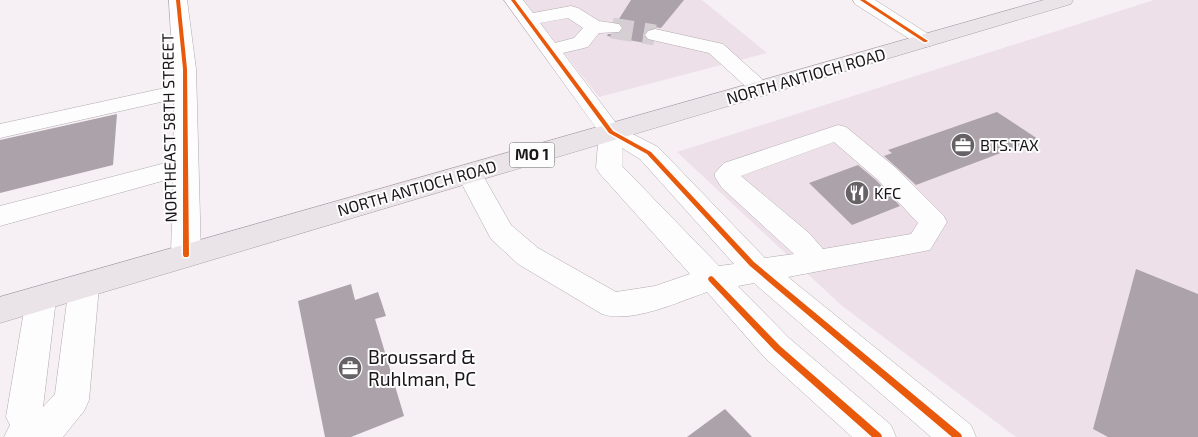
<svg xmlns="http://www.w3.org/2000/svg" width="1198" height="437" viewBox="0 0 1198 437" font-family="'Exo 2',sans-serif">
  <style>
    .built { fill: #eee0e9 }
    .building { fill: #aca3aa }
    .lines { fill: none; stroke-linecap: round; stroke-linejoin: round }
    .minor-tunnel { stroke: #d5ced3; stroke-width: 21; stroke-dasharray: 21 11; stroke-linecap: butt }
    .minor-casing { stroke: #b0abae; stroke-width: 1 }
    .major-casing { stroke: #aca1a9; stroke-width: 1 }
    .minor { fill: #fefdfd; fill-rule: evenodd }
    .major { fill: #eae4e8; fill-rule: evenodd }
    .cycleway-casing { stroke: #fdfdfd; stroke-width: 3 }
    .cycleway { fill: #e8590c; fill-rule: evenodd }
    .labels { text-anchor: middle; stroke-width: 4; stroke-linejoin: round; paint-order: stroke }
    .shield { fill: #fdfdfd; stroke: #5d5b5d; stroke-width: 1 }
    .shield-label { font-size: 15px; font-weight: bold; fill: #191518 }
    .street-label { font-size: 16px; fill: #191518; stroke: #fdfdfd }
    .poi-label { font-size: 16px; fill: #191518; stroke: #fdfdfd; text-anchor: start }
    .near-poi-label { font-size: 19px; fill: #191518; stroke: #fdfdfd; text-anchor: start }
  </style>
  <rect width="100%" height="100%" fill="#f6eff4"/>
  <!-- built -->
  <g class="built">
    <path d="M522,0H702L767,53L599,97Z"/>
    <path d="M1154,0H1198V437H1016L841,305L677,152Z"/>
  </g>
  <!-- building -->
  <g class="building">
    <path d="M631,0H684L661,28L654,27L646,30L643,35L646,40L652,42L650,44L607,36L608,34H619L624,29L620,23L617,22Z"/>
    <path d="M997,112L1038,139L916,185L884,156L892,153L888,150Z"/>
    <path d="M117,114L113,165L0,193V140Z"/>
    <path d="M858,165L877,181L900,206L852,225L809,183Z"/>
    <path d="M1136,269L1198,294V437H1108L1093,429Z"/>
    <path d="M351,284L355,300L378,292L386,316L375,319L404,416L351,437H325L298,301Z"/>
    <path d="M725,409L752,437H687Z"/>
  </g>
  <g class="lines">
    <!-- minor-tunnel -->
    <path class="minor-tunnel" d="M612,28L655,35"/>
    <!-- minor casing -->
    <g class="minor-casing">
      <g id="minor">
        <path d="M169,0H187L196,69L201,255L196,263L186,266L176,263L171,255L173,178L0,226V206L173,161L174,99L0,138V124L174,86Z"/>
        <path d="M504,0H523L533,13L571,6L578,8L599,21L619,24L622,28L619,32L599,33L588,47L563,53L619,127L658,147L765,258L794,254L722,188L715,177V173L724,163L838,125L846,127L896,168L943,215L947,222L930,250L788,277L971,425L976,437H931L754,283L738,286L789,338L891,425L896,437H852L765,358L707,292C678,302 631,324 602,314L518,264L491,239L456,173L460,167L469,165L478,167L511,225L538,248L616,292L655,286L690,274L600,174L596,168L599,132ZM568,18L583,28L574,38L555,43L540,23ZM834,142L878,180L918,223L911,234L823,249L809,233L741,176ZM622,148L640,159L734,264L719,266L622,166Z"/>
        <path d="M853,0H875L933,37L936,41L933,45L926,47L919,45L855,4Z"/>
        <path d="M655,29L723,44L773,89L770,94L762,96L754,94L709,53L648,39L645,35L648,31Z"/>
        <path d="M84,274L95,278L99,286L89,400L84,411L63,437H4L10,425L6,417L26,299L30,290L41,287L52,290L56,299L43,407L55,394L69,286L73,278Z"/>
      </g>
    </g>
    <!-- major casing -->
    <g class="major-casing">
      <path id="major" d="M1044,0H1073L1071,4L0,323V297Z"/>
    </g>
    <!-- minor -->
    <use href="#minor" class="minor"/>
    <!-- major -->
    <use href="#major" class="major"/>
    <!-- cycleway casing -->
    <g class="cycleway-casing">
      <g id="cycleway">
        <path d="M176,0H180L187,69L189,255L188,257H184L183,255V69Z"/>
        <path d="M511,0H515L613,131L651,152L754,262L961,434L962,437H952L750,266L647,154L609,133Z"/>
        <path d="M860,0H865L928,41L926,42H924Z"/>
        <path d="M711,276L713,277L780,346L881,434L882,437H872L774,350L709,281L708,279L709,277Z"/>
      </g>
    </g>
    <!-- cycleway -->
    <use href="#cycleway" class="cycleway"/>
  </g>
  <!-- icons -->
  <defs>
    <g id="office-disc" transform="scale(1.25)"><circle r="9.5" fill="#666165" stroke="#fdfdfd"/><path d="M-6-3h4V-5.5h4V-3h4V5H-6ZM-1-4.5V-3h2v-1.5ZM-6 0V1H6V0Z" fill="#fff"/></g>
    <g id="restaurant-disc" transform="scale(1.25)"><circle r="9.5" fill="#666165" stroke="#fdfdfd"/><path d="M-5-6h1v4h1v-4h1v4h1v-4h1v5L-1.5 .5V6h-2V.5L-5-1ZM5-6V6H3V1.5H1.5Q1.5-4 5-6Z" fill="#fff"/></g>
  </defs>
  <g fill-rule="evenodd">
    <use href="#office-disc" x="963" y="145"/>
    <use href="#restaurant-disc" x="857" y="193"/>
    <use href="#office-disc" x="350" y="368"/>
  </g>
  <g class="labels">
    <!-- shield labels -->
    <rect class="shield" x="509.5" y="142.5" width="45" height="25" rx="4"/>
    <g class="shield-label">
      <text x="532" y="160">MO 1</text>
    </g>
    <!-- street labels -->
    <g class="street-label">
      <text transform="translate(806 76) rotate(-16)" y="6">NORTH ANTIOCH ROAD</text>
      <text transform="translate(169 128) rotate(-91)" y="6">NORTHEAST 58TH STREET</text>
      <text transform="translate(417 188) rotate(-16)" y="6">NORTH ANTIOCH ROAD</text>
    </g>
    <!-- poi labels -->
    <g class="poi-label">
      <text x="980" y="151">BTS.TAX</text>
      <text x="874" y="199">KFC</text>
    </g>
    <!-- near-poi labels -->
    <g class="near-poi-label">
      <text x="368" y="364">Broussard &amp;<tspan x="368" dy="22">Ruhlman, PC</tspan></text>
    </g>
  </g>
</svg>
